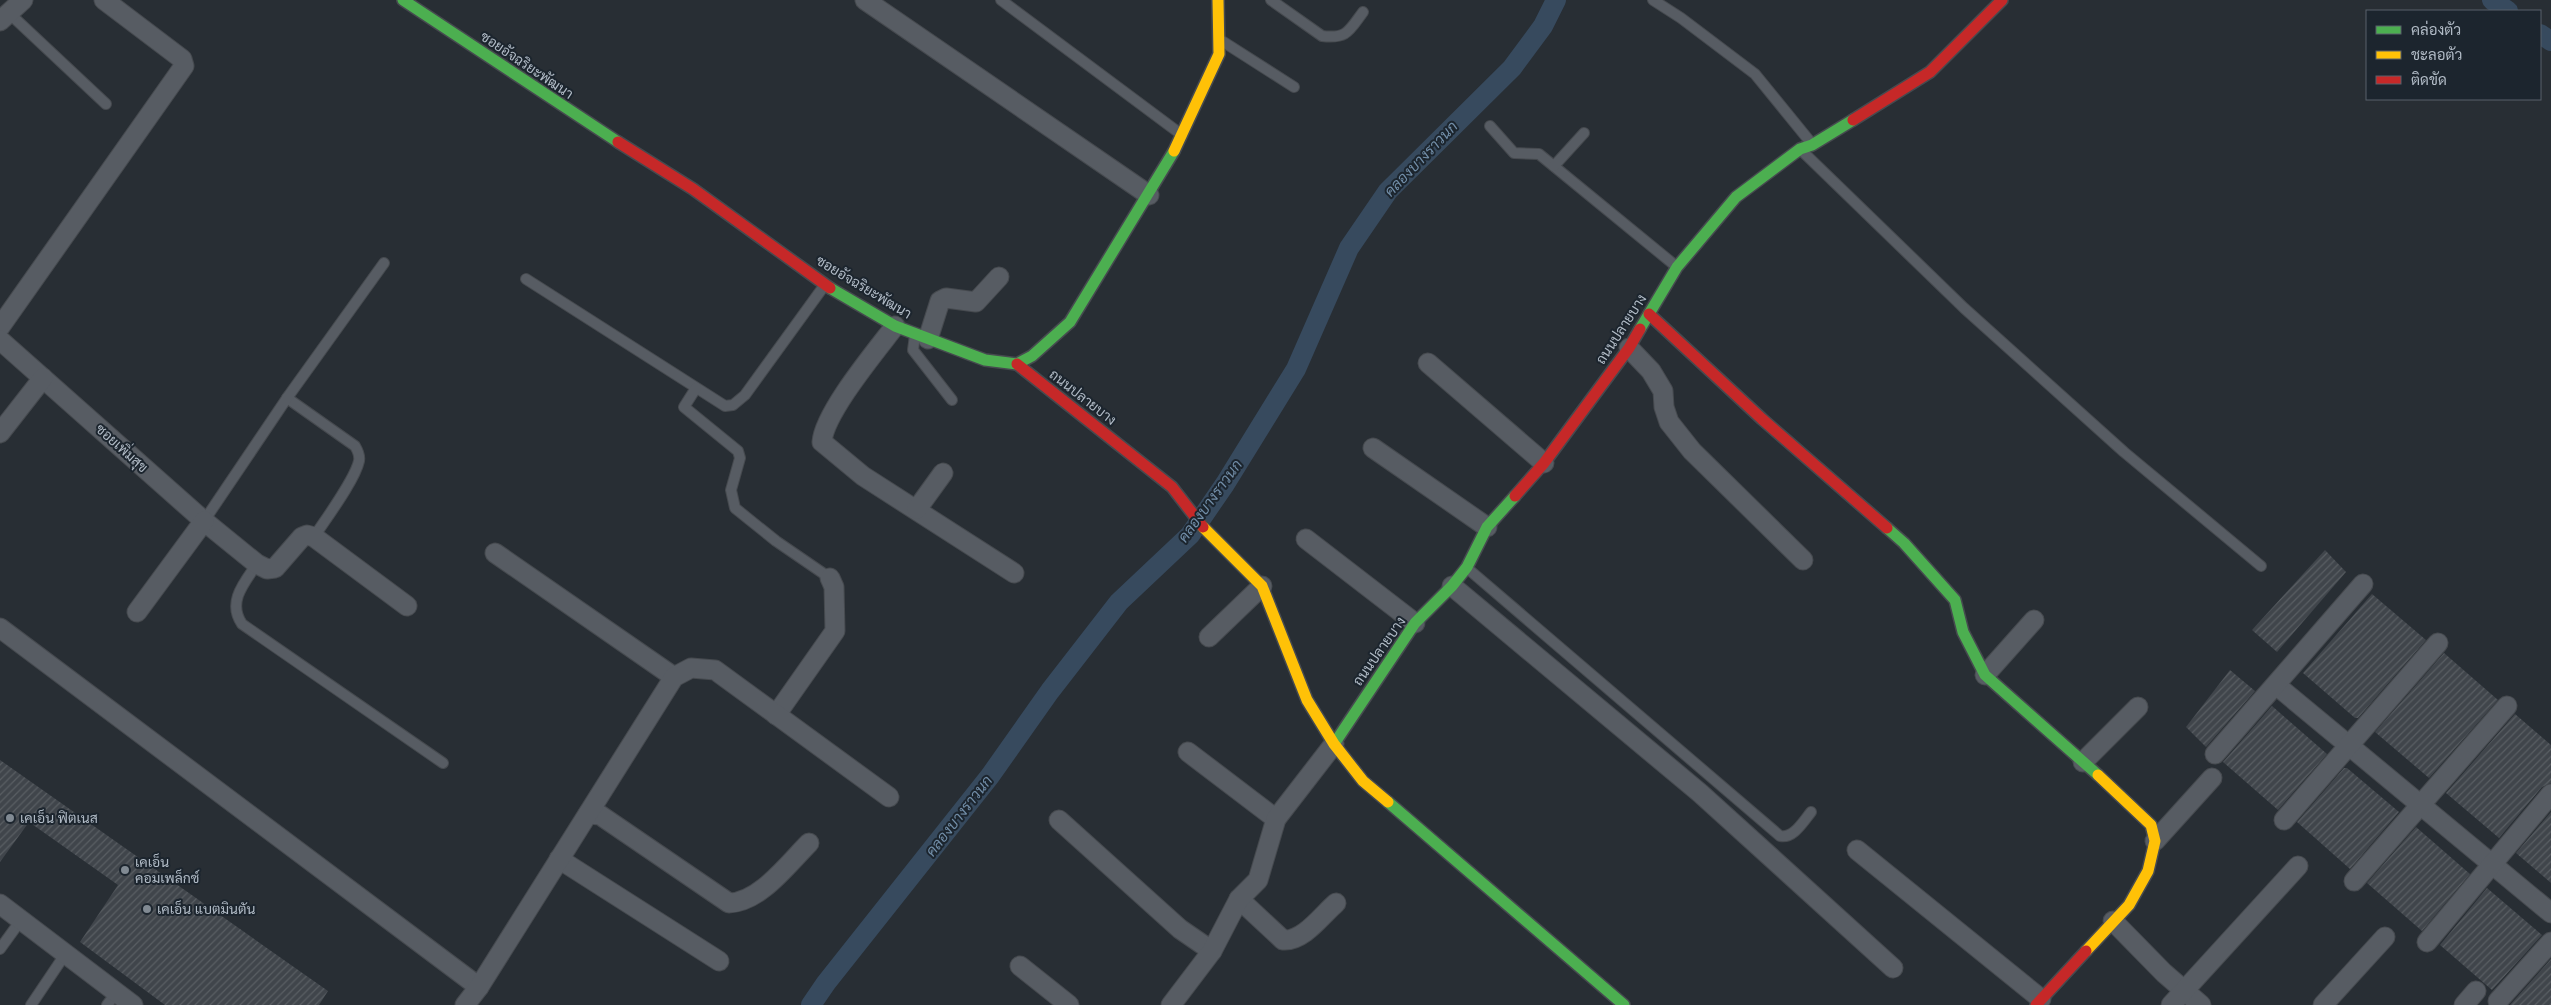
<svg xmlns="http://www.w3.org/2000/svg" width="2551" height="1005" viewBox="0 0 2551 1005" font-family="'Space Grotesk',Sarabun,sans-serif">
  <style>
    .lines { fill: none; stroke-linecap: round; stroke-linejoin: round }
    .canal { stroke: #374a5e; stroke-width: 20 }
    .building { fill: url(#building-hatch) }
    .lane-casing { stroke: #464a4f; stroke-width: 12 }
    .street-casing { stroke: #464a4f; stroke-width: 21 }
    .fast-casing { stroke: #464a4f; stroke-width: 14 }
    .slow-casing { stroke: #464a4f; stroke-width: 14 }
    .jam-casing { stroke: #464a4f; stroke-width: 14 }
    .lane { stroke: #575c63; stroke-width: 10 }
    .street { stroke: #575c63; stroke-width: 19 }
    .fast { stroke: #4caf50; stroke-width: 11 }
    .slow { stroke: #ffc107; stroke-width: 11 }
    .jam { stroke: #c62828; stroke-width: 11 }
    .poi-dot { fill: #818a93; stroke: #1c252e; stroke-width: 2 }
    .labels { text-anchor: middle; stroke-width: 4; stroke-linejoin: round; paint-order: stroke }
    .street-label { font-size: 14px; fill: #b1bbc6; stroke: #1c252e }
    .poi-label { font-size: 14px; fill: #b1bbc6; stroke: #1c252e; text-anchor: start }
    .water-label { font-size: 15px; font-style: italic; fill: #728ea8; stroke: #1c252e }
  </style>
  <defs>
    <pattern id="building-hatch" width="6" height="6" patternUnits="userSpaceOnUse" patternTransform="scale(1.25)"><rect width="6" height="6" fill="#40454b"/><path d="M-1 1l2-2M0 6l6-6M5 7l2-2" fill="none" stroke="#595e63"/></pattern>
  </defs>
  <rect width="100%" height="100%" fill="#282e34"/>
  <g class="lines">
    <!-- canal -->
    <g class="canal">
      <path d="M2492,0L2508,11"/>
      <path d="M2540,34L2551,41"/>
      <path d="M811,1005L826,983L990,776L1050,691L1119,602L1190,535L1225,484L1296,369L1349,248L1388,191L1512,68L1543,26L1556,0"/>
    </g>
  </g>
  <!-- building -->
  <g class="building">
    <path d="M2325,550L2346,572L2277,652L2252,630Z"/>
    <path d="M2372,594L2426,640L2358,718H2355L2303,673Z"/>
    <path d="M2444,653L2498,700L2429,778L2375,732Z"/>
    <path d="M2230,670L2255,691L2206,747L2186,727Z"/>
    <path d="M2272,706L2327,754L2278,810L2223,762Z"/>
    <path d="M2515,714L2551,745V783L2542,787L2499,838L2446,793Z"/>
    <path d="M0,760L328,991L319,1005H165L80,942L118,885L29,822L0,862Z"/>
    <path d="M2344,768H2347L2399,812L2350,869L2297,822Z"/>
    <path d="M2551,812V883L2516,853Z"/>
    <path d="M2416,827L2470,874L2422,931L2367,883Z"/>
    <path d="M2487,888L2542,935L2492,990L2440,945Z"/>
    <path d="M2551,959V1005H2510Z"/>
  </g>
  <g class="lines">
    <!-- lane casing -->
    <g class="lane-casing">
      <g id="lane">
        <path d="M1001,0L1182,135"/>
        <path d="M1271,0L1322,36C1347,39 1349,31 1363,12"/>
        <path d="M1653,0L1681,18L1755,74L1812,144"/>
        <path d="M9,13L106,104"/>
        <path d="M1222,41L1294,87"/>
        <path d="M1490,126L1514,153L1539,154L1677,267"/>
        <path d="M1801,150L1964,308L2124,452L2261,566"/>
        <path d="M1554,166L1584,133"/>
        <path d="M526,279L725,406L733,405L745,395L824,286"/>
        <path d="M915,335L913,350L952,400"/>
        <path d="M696,388L684,407L738,451L740,458L731,490L735,508L776,541L830,578"/>
        <path d="M287,398L355,446C358,451 360,456 359,461C355,480 325,520 314,537"/>
        <path d="M204,521L287,398L384,263"/>
        <path d="M257,564C244,583 227,602 242,624L443,763"/>
        <path d="M1467,568L1780,836C1793,839 1803,822 1811,812"/>
        <path d="M0,949L21,920"/>
        <path d="M31,1005L66,953"/>
        <path d="M107,1005L117,992"/>
      </g>
    </g>
    <!-- street casing -->
    <g class="street-casing">
      <g id="street">
        <path d="M865,0L1149,195"/>
        <path d="M0,21L23,0"/>
        <path d="M895,326C876,351 824,413 822,442L863,476L1014,573"/>
        <path d="M0,327L184,66L182,59L104,0"/>
        <path d="M928,339L940,301L946,298L976,302L999,277"/>
        <path d="M0,340L204,521L257,564L267,569L275,568L302,537L307,535L314,537L407,606"/>
        <path d="M1629,348L1651,371L1663,391L1664,407L1669,422L1692,451L1803,560"/>
        <path d="M1428,363L1544,463"/>
        <path d="M0,433L43,378"/>
        <path d="M1373,448L1487,527"/>
        <path d="M917,509L943,473"/>
        <path d="M1306,539L1415,623"/>
        <path d="M495,553L674,677"/>
        <path d="M1452,586L1700,793L1893,968"/>
        <path d="M137,612L204,521"/>
        <path d="M0,628L479,987"/>
        <path d="M1209,637L1262,586"/>
        <path d="M1985,675L2034,620"/>
        <path d="M2276,685L2551,913"/>
        <path d="M776,715L835,631L834,587L830,578"/>
        <path d="M1188,752L1276,819"/>
        <path d="M2215,754L2363,584"/>
        <path d="M2083,762L2138,707"/>
        <path d="M588,814L600,815L729,903C760,902 788,864 809,843"/>
        <path d="M1059,820L1180,929L1212,951"/>
        <path d="M2284,820L2438,643"/>
        <path d="M2155,841L2212,778"/>
        <path d="M1857,850L2041,999"/>
        <path d="M559,859L719,961"/>
        <path d="M2354,881L2507,706"/>
        <path d="M1239,899L1283,940C1303,942 1322,915 1336,903"/>
        <path d="M0,904L133,1005"/>
        <path d="M2113,921L2164,973L2201,1005"/>
        <path d="M2427,942L2551,794"/>
        <path d="M1020,966L1069,1005"/>
        <path d="M2498,1001L2551,942"/>
        <path d="M465,1005L479,987L674,677L691,668L715,670L889,797"/>
        <path d="M1171,1005L1212,951L1239,899L1258,880L1276,819L1334,744"/>
        <path d="M2171,1005L2298,866"/>
        <path d="M2323,1005L2385,937"/>
        <path d="M2464,1005L2476,991"/>
      </g>
    </g>
    <!-- fast casing -->
    <g class="fast-casing">
      <g id="fast">
        <path d="M403,0L618,142"/>
        <path d="M830,288L895,326L985,360L1017,364L1032,356L1070,322L1174,151"/>
        <path d="M1640,329L1677,267L1736,197L1800,149L1812,145L1853,120"/>
        <path d="M1887,528L1904,543L1955,600L1963,632L1985,675L2098,775"/>
        <path d="M1334,744L1415,623L1452,586L1467,567L1487,527L1515,496"/>
        <path d="M1388,802L1624,1005"/>
      </g>
    </g>
    <!-- slow casing -->
    <g class="slow-casing">
      <g id="slow">
        <path d="M1174,151L1219,54L1218,0"/>
        <path d="M1203,527L1262,586L1307,700L1334,744L1363,781L1388,802"/>
        <path d="M2086,951L2129,905L2148,871L2155,841L2151,825L2098,775"/>
      </g>
    </g>
    <!-- jam casing -->
    <g class="jam-casing">
      <g id="jam">
        <path d="M1853,120L1930,72L2002,0"/>
        <path d="M618,142L693,189L830,288"/>
        <path d="M1649,314L1762,419L1887,528"/>
        <path d="M1017,364L1172,487L1203,527"/>
        <path d="M1515,496L1544,463L1629,348L1640,329"/>
        <path d="M2036,1005L2086,951"/>
      </g>
    </g>
    <!-- lane -->
    <use href="#lane" class="lane"/>
    <!-- street -->
    <use href="#street" class="street"/>
    <!-- fast -->
    <use href="#fast" class="fast"/>
    <!-- slow -->
    <use href="#slow" class="slow"/>
    <!-- jam -->
    <use href="#jam" class="jam"/>
  </g>
  <!-- markers -->
  <g class="poi-dot">
    <circle cx="10" cy="818" r="5"/>
    <circle cx="125" cy="870" r="5"/>
    <circle cx="147" cy="909" r="5"/>
  </g>
  <g class="labels">
    <!-- street labels -->
    <g class="street-label">
      <text transform="translate(527 65) rotate(34)" y="5">ซอยอัจฉริยะพัฒนา</text>
      <text transform="translate(864 287) rotate(31)" y="5">ซอยอัจฉริยะพัฒนา</text>
      <text transform="translate(1621 329) rotate(-57)" y="5">ถนนปลายบาง</text>
      <text transform="translate(1083 397) rotate(38)" y="5">ถนนปลายบาง</text>
      <text transform="translate(122 448) rotate(42)" y="5">ซอยเพิ่มสุข</text>
      <text transform="translate(1379 651) rotate(-55)" y="5">ถนนปลายบาง</text>
    </g>
    <!-- poi labels -->
    <g class="poi-label">
      <text x="20" y="823">เคเอ็น ฟิตเนส</text>
      <text x="135" y="867">เคเอ็น<tspan x="135" dy="16">คอมเพล็กซ์</tspan></text>
      <text x="157" y="914">เคเอ็น แบตมินตัน</text>
    </g>
    <!-- water labels -->
    <g class="water-label">
      <text transform="translate(1421 159) rotate(-46)" y="5">คลองบางราวนก</text>
      <text transform="translate(1210 501) rotate(-54)" y="5">คลองบางราวนก</text>
      <text transform="translate(959 816) rotate(-52)" y="5">คลองบางราวนก</text>
    </g>
  </g>
  <!-- legend -->
  <rect x="2366" y="10" width="175" height="90" fill="#1c252e" stroke="#58616b"/>
  <rect x="2376" y="26" width="25" height="8" fill="#4caf50" stroke="#58616b"/>
  <text x="2411" y="35" font-size="15" fill="#b1bbc6">คล่องตัว</text>
  <rect x="2376" y="51" width="25" height="8" fill="#ffc107" stroke="#58616b"/>
  <text x="2411" y="60" font-size="15" fill="#b1bbc6">ชะลอตัว</text>
  <rect x="2376" y="76" width="25" height="8" fill="#c62828" stroke="#58616b"/>
  <text x="2411" y="85" font-size="15" fill="#b1bbc6">ติดขัด</text>
</svg>
